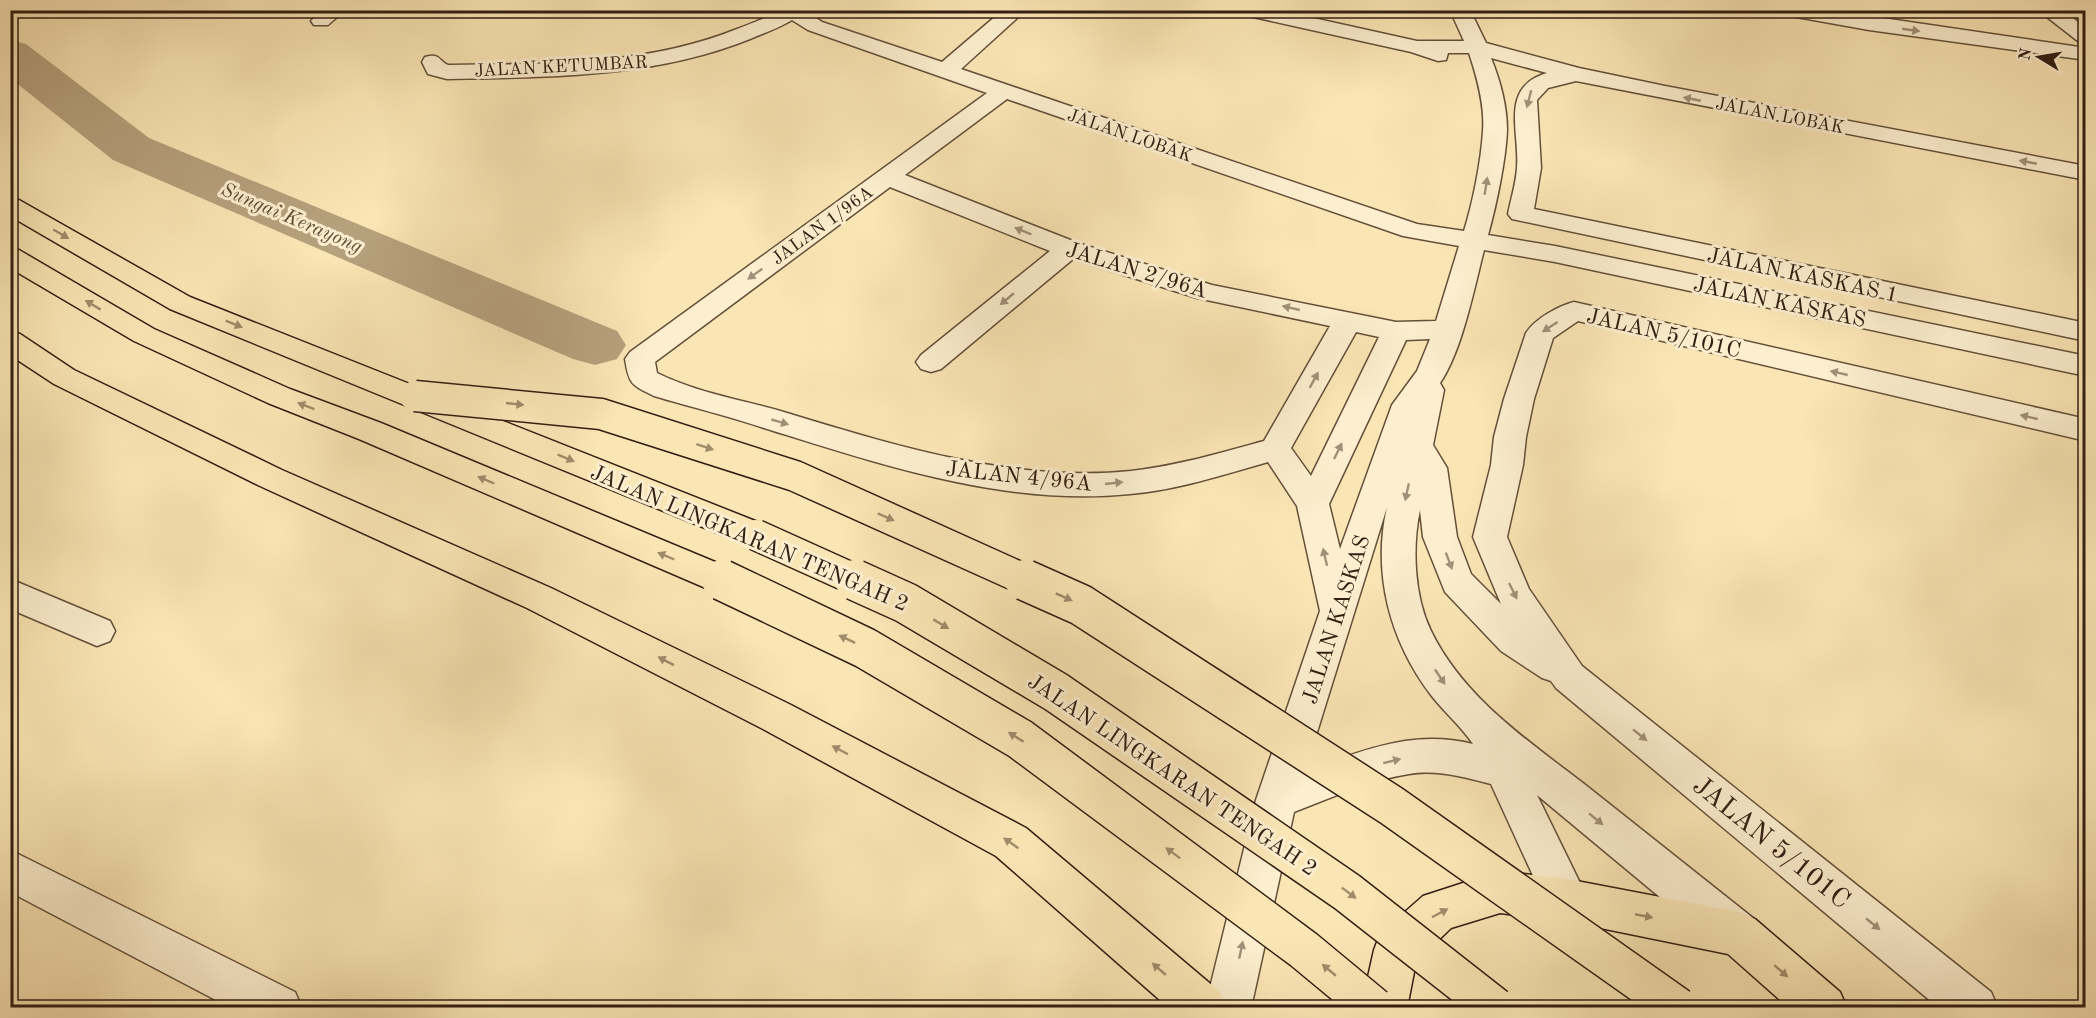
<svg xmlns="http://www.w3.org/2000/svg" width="2096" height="1018" viewBox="0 0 2096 1018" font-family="'Old Standard TT',serif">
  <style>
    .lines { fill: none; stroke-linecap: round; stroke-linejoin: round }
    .river { fill: #b6a17d; fill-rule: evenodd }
    .minor-casing { stroke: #64503a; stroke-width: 3 }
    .highway-casing { stroke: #321e12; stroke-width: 3 }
    .minor { fill: #fceece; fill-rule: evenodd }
    .highway { fill: #fae5b4; fill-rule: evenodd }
    .highway-bridge-far1-casing { stroke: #321e12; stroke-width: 33; stroke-linecap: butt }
    .highway-bridge-casing { stroke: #321e12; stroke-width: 43; stroke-linecap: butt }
    .highway-bridge-far1 { stroke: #fae5b4; stroke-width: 30 }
    .highway-bridge { stroke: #fae5b4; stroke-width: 40 }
    .oneway { fill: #a19079 }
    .oneway2 { fill: #a08b6b }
    .labels { text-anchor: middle; stroke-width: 6; stroke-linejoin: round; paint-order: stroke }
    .far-street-label { font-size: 18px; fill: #321e12; stroke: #fceece }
    .far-water-label { font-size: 20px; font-style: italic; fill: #604c37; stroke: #fceece }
    .street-label { font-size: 22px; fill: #321e12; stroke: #fceece }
    .near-street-label { font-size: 27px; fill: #321e12; stroke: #fceece }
  </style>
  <rect width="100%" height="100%" fill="#fae5b4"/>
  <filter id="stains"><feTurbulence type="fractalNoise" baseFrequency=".00333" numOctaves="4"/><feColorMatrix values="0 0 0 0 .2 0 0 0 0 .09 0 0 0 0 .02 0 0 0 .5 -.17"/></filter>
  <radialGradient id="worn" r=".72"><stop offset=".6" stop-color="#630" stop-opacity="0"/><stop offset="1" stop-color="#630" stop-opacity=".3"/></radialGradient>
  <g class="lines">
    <!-- river -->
    <path class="river" d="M10,40L26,44L149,138L617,331L626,345L617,359L595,365L573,359L113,160L10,78Z"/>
    <!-- minor casing -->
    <g class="minor-casing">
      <g id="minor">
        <path d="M322,10H345L328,25H314L311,21Z"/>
        <path d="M779,10H804L822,22L942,62L1003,10H1026L961,69L1417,224L1464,231C1473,202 1481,162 1483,131C1485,105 1477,77 1469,53H1448L1446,60L1438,61L1411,52L1240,14L1237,10H1277L1417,41H1464L1450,10H1470L1486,43L1579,68L1665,86L2086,166V180L1576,81L1548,88L1537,100L1541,168L1534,209L2086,323V341L1512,219L1508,214C1511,199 1516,183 1517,168C1520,131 1499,87 1547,73L1491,58C1500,80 1507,106 1507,130C1506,159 1496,207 1488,235L1555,246L2086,356V376L1555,262L1484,250C1474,289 1462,351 1440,383L1444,390L1433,445L1447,468L1457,537L1471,574L1501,604L1473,537L1491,465L1494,437L1504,399L1526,333C1535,319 1558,306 1574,302L2086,419V441L1578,321L1553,338L1534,399L1526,437L1523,465L1507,537L1529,589L1582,666L1991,992L1998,1008H1939L1556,688L1551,681L1542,678L1501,651L1445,592L1423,537L1420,510C1412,547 1414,596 1431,631C1464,699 1530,742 1588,787C1643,831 1698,874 1753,918L1759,933L1753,948L1737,955L1721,948L1537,795L1581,885L1594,899L1601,914L1594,929L1579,935L1564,929L1551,915L1491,784C1465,777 1435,769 1409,774C1369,780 1331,798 1294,812L1251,1008H1205L1256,800L1320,611L1297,506L1268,462C1222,475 1177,490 1130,494C1006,507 880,464 764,428C728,416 691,407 654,396C632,385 629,385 625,359L630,352L987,93L808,30L792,20C779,28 764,33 750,39C653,78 549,77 447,79L428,74L422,62L425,57C441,53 437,60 448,65C545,64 645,66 737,29C752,23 766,19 779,10ZM1007,99L1403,236L1459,246L1436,321L1396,322L1212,285L1078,243L905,175ZM890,187L1050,251L921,355L916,362L921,369L931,372L941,369L1073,259L1197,298L1330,326L1264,441C1220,453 1176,466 1131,471C1015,483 896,446 787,413C744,400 697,393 657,373L655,362ZM1356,332L1379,337L1311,476L1291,448ZM1430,339L1417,371L1392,405L1340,549L1329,504L1406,340ZM1387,507C1372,574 1390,641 1431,695C1444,712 1461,726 1473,744C1412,729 1362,751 1305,771Z"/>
        <path d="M1781,10H1828L2086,48V60L1869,30L1791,16L1784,14Z"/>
        <path d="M2038,10H2062L2086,28V44L2079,42Z"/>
        <path d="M10,579L110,621L115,631L110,641L97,646L10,609Z"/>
        <path d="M10,850L295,992L302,1008H231L10,892Z"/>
      </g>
    </g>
    <!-- highway casing -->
    <g class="highway-casing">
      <g id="highway">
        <path d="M10,198L19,200L190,297L768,526L773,535L768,544L756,548L744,544L170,309L10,216Z"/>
        <path d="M10,248L19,250L154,329L290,389L381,423L732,569L737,579L732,589L720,593L708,589L359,439L268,403L134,341L10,268Z"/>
        <path d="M10,332L20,334L74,370L282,470L551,588L791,705L1026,828L1220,992L1227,1008H1169L996,856L763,729L527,608L260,486L54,384L10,355Z"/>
        <path d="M1500,871L1566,879L1739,912L1755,919L1840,992L1847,1008H1789L1728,954L1566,921L1500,913L1451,928L1416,962L1407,1008H1361L1374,950L1380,934L1423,896Z"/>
      </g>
    </g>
    <!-- minor -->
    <use href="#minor" class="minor"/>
    <!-- highway -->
    <use href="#highway" class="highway"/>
    <!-- highway-bridge-far1 casing -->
    <g class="highway-bridge-far1-casing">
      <g id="highway-bridge-far1">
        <path d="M415,396L601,414L795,476L1028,581"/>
        <path d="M756,535L858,581"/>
        <path d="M720,579L725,581"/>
      </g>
    </g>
    <!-- highway-bridge casing -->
    <g class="highway-bridge-casing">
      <g id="highway-bridge">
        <path d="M722,580L865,648L1020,739L1304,950L1374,1008"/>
        <path d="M855,580L906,603L1056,692L1347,892L1495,1008"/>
        <path d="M1025,580L1081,605L1392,806L1678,1008"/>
      </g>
    </g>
    <!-- highway-bridge-far1 -->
    <use href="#highway-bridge-far1" class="highway-bridge-far1"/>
    <!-- highway-bridge -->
    <use href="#highway-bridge" class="highway-bridge"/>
  </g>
  <!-- one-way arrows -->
  <defs><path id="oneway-solid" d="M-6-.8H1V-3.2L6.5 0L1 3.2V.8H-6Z" transform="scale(1.5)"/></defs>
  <g class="oneway">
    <use href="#oneway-solid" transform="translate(1911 30) rotate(8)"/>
    <use href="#oneway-solid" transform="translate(1529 99) rotate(104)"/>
    <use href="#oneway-solid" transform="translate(1692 99) rotate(-169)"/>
    <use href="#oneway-solid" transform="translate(2028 162) rotate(-169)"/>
    <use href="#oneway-solid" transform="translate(1486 186) rotate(-81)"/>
    <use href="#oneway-solid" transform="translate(1023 231) rotate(-158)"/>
    <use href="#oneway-solid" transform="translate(755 274) rotate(144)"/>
    <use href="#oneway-solid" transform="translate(1007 299) rotate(140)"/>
    <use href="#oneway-solid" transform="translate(1291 308) rotate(-167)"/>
    <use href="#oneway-solid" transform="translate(1550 327) rotate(147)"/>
    <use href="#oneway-solid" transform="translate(1839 373) rotate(-167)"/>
    <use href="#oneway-solid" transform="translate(1314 380) rotate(-61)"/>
    <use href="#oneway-solid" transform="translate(2029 417) rotate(-167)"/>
    <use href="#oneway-solid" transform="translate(780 422) rotate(16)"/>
    <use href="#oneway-solid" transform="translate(1338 451) rotate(-64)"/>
    <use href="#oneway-solid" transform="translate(1114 483) rotate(-6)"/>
    <use href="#oneway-solid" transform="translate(1407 492) rotate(102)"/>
    <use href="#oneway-solid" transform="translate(1325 557) rotate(-103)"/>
    <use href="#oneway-solid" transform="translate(1449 561) rotate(69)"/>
    <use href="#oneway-solid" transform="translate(1513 591) rotate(64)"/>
    <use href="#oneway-solid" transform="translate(1440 677) rotate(56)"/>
    <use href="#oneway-solid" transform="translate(1640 735) rotate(39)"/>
    <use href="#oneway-solid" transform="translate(1392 761) rotate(-14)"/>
    <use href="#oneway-solid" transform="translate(1596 819) rotate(39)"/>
    <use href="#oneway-solid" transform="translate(1873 924) rotate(39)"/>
    <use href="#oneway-solid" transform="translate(1241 950) rotate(-78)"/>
  </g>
  <g class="oneway2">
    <use href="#oneway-solid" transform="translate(61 234) rotate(30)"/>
    <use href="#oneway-solid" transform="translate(93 305) rotate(-149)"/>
    <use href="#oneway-solid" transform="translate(234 324) rotate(22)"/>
    <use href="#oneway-solid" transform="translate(515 404) rotate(6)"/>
    <use href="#oneway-solid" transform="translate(306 406) rotate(-159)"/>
    <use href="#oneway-solid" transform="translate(705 447) rotate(18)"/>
    <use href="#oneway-solid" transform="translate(566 458) rotate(22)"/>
    <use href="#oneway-solid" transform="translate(486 480) rotate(-157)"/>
    <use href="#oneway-solid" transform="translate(886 517) rotate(24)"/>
    <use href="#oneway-solid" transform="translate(666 556) rotate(-157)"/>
    <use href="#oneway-solid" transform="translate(1064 597) rotate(24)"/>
    <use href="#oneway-solid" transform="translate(941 624) rotate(31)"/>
    <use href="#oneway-solid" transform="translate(847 639) rotate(-155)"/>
    <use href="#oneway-solid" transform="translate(666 661) rotate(-153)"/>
    <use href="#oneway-solid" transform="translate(1016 737) rotate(-148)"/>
    <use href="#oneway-solid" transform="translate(840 750) rotate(-152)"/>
    <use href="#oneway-solid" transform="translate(1011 843) rotate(-145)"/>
    <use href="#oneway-solid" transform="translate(1173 853) rotate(-143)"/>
    <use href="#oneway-solid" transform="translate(1349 893) rotate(37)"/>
    <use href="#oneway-solid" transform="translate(1440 913) rotate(-28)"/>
    <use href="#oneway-solid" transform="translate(1644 916) rotate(11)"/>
    <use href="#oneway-solid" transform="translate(1159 969) rotate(-139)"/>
    <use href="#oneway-solid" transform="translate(1329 970) rotate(-140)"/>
    <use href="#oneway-solid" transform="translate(1781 971) rotate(41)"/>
  </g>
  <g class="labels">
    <!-- far-street labels -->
    <g class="far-street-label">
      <text transform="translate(561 66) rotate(-3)" y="6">JALAN KETUMBAR</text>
      <text transform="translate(1780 115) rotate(11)" y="6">JALAN LOBAK</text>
      <text transform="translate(1130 135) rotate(19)" y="6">JALAN LOBAK</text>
      <text transform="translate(822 225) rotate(-36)" y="6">JALAN 1/96A</text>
    </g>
    <!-- far-water labels -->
    <g class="far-water-label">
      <text transform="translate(292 217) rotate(23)" y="7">Sungai Kerayong</text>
    </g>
    <!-- street labels -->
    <g class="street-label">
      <text transform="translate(1137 269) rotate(17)" y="8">JALAN 2/96A</text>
      <text transform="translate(1803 274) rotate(12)" y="8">JALAN KASKAS 1</text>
      <text transform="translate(1780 301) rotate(12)" y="8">JALAN KASKAS</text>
      <text transform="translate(1664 332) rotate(13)" y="8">JALAN 5/101C</text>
      <text transform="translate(1019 475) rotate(6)" y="8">JALAN 4/96A</text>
      <text transform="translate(750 537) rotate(23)" y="8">JALAN LINGKARAN TENGAH 2</text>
      <text transform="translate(1335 619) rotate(-72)" y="8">JALAN KASKAS</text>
      <text transform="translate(1173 774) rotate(34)" y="8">JALAN LINGKARAN TENGAH 2</text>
    </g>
    <!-- near-street labels -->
    <g class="near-street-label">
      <text transform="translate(1772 842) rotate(39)" y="9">JALAN 5/101C</text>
    </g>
  </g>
  <!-- margin -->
  <rect width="2096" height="1018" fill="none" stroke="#fae5b4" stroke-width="36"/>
  <rect x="12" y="12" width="2072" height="994" fill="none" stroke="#321e12" stroke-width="3"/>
  <rect x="18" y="18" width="2060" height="982" fill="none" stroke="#321e12" stroke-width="1.5"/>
  <!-- north arrow -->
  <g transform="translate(2039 57) rotate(281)" stroke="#fceece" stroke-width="4.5" paint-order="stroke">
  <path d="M0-4.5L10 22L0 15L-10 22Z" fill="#321e12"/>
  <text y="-9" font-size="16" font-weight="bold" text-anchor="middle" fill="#321e12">N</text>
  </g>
  <rect width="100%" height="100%" filter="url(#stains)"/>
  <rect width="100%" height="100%" fill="url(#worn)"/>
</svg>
